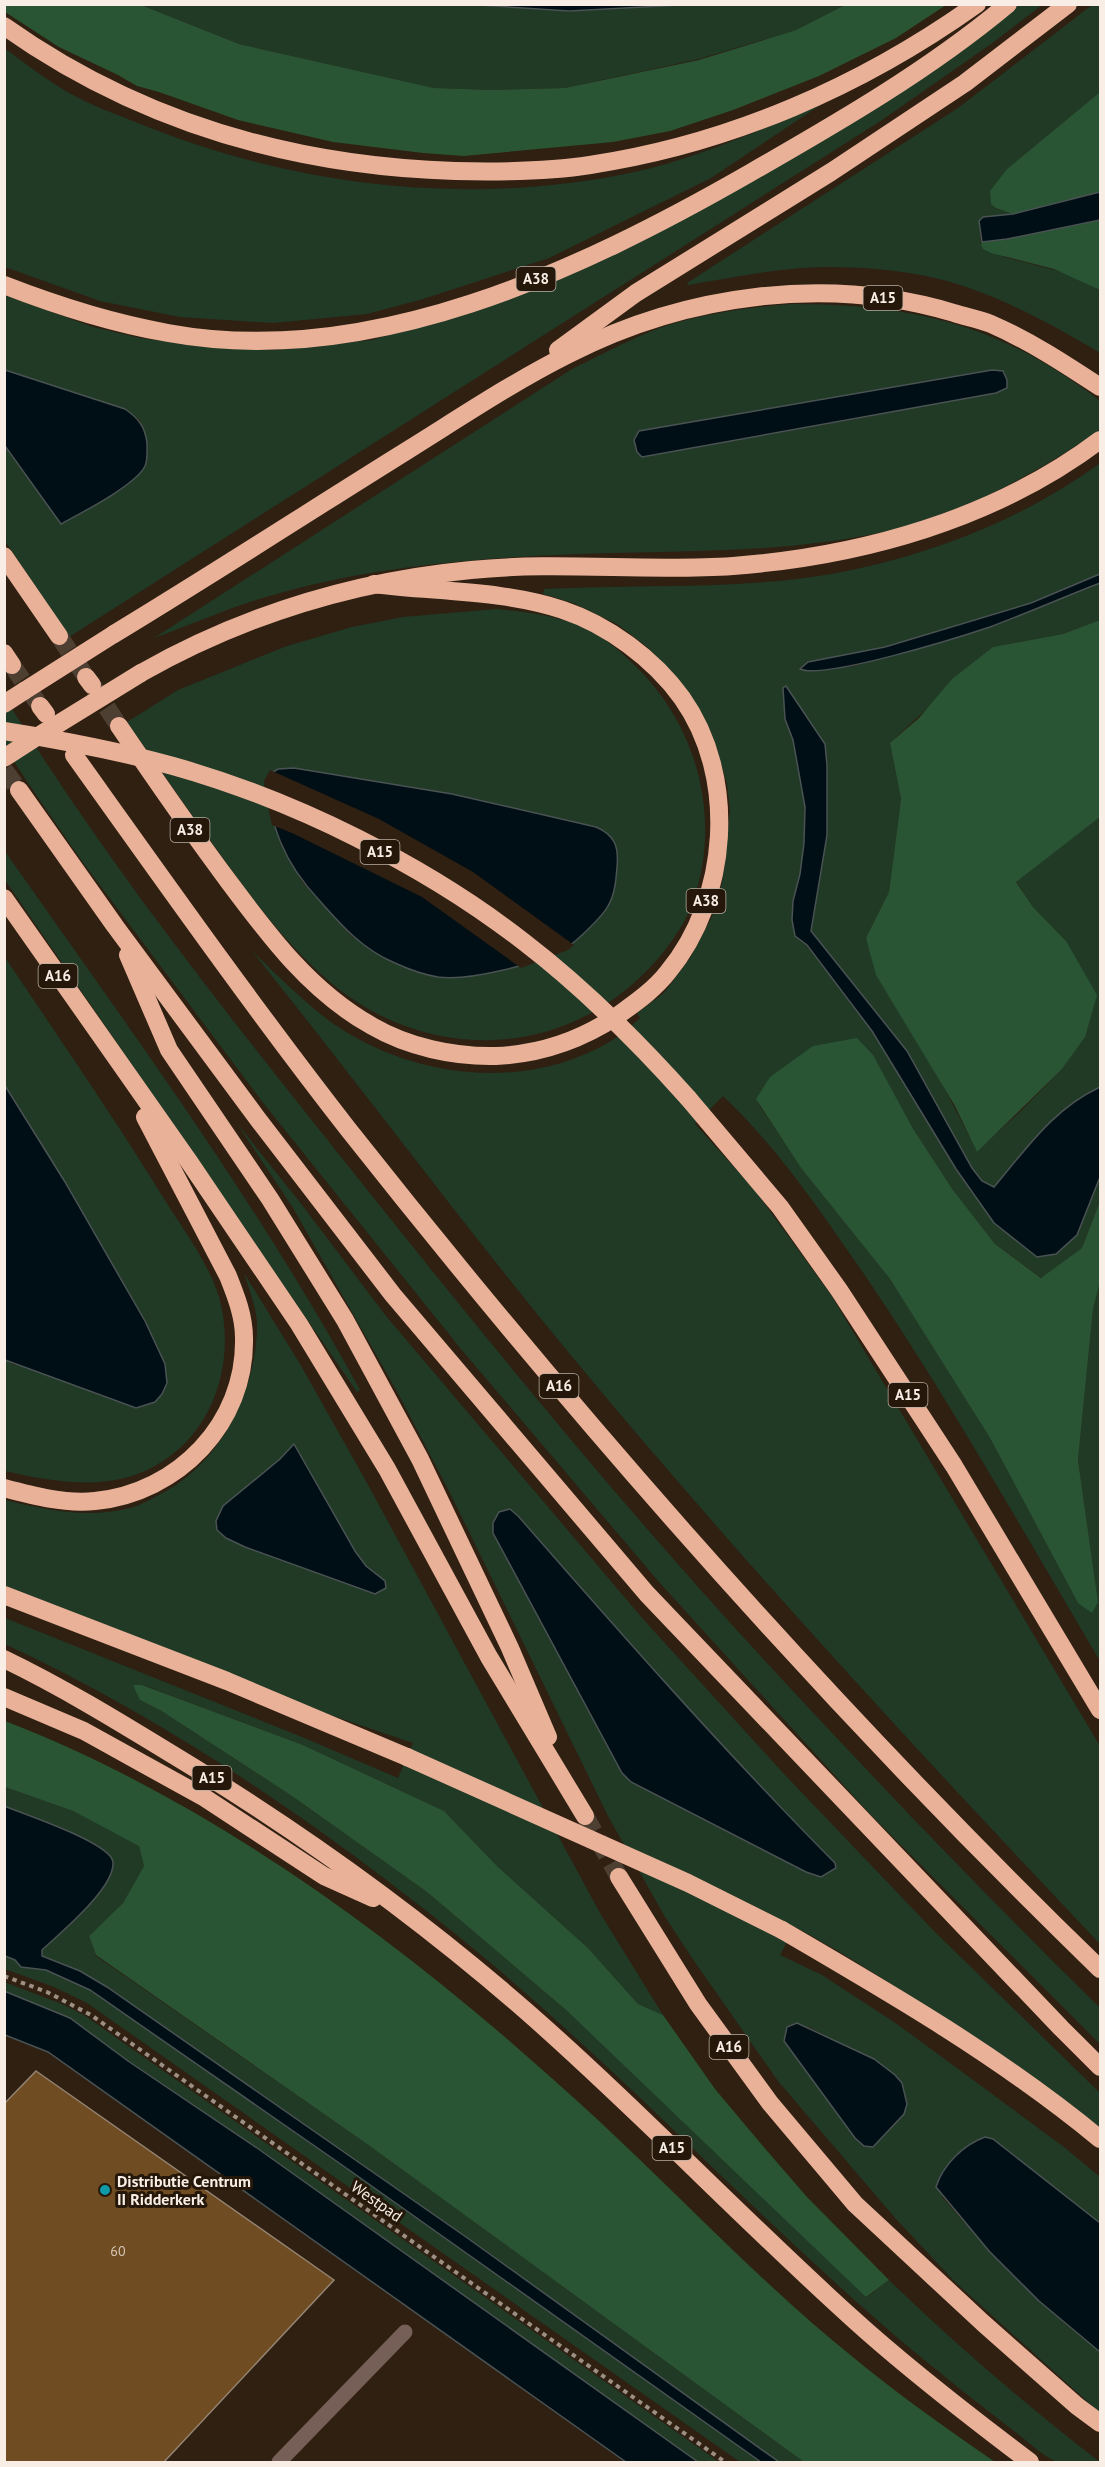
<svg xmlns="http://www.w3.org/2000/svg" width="1105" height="2467" viewBox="0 0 1105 2467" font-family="'PT Sans',sans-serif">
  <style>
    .green { fill: #203a26; fill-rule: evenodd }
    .forest { fill: #295534 }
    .water { fill: #000f15; stroke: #4a5253; stroke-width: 1.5 }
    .pier { fill: #2f2012 }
    .building { fill: #6f4c22; stroke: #958472; stroke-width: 1.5 }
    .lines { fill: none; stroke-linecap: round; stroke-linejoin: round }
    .highway-tunnel { stroke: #4d3f32; stroke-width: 18; stroke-dasharray: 18 9; stroke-linecap: butt }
    .path { stroke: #9c8f84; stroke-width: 4; stroke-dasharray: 4.5 4.5; stroke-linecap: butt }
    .minor { stroke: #765f56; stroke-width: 15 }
    .highway { stroke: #eab199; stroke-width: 18 }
    .highway-bridge { stroke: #eab199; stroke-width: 18 }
    .culture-dot { fill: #0f9aa8; stroke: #251709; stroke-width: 2 }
    .labels { text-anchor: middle; stroke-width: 6; stroke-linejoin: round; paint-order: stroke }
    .number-label { font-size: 14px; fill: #d6c6b4 }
    .shield { fill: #251709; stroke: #b9aea3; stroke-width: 1.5 }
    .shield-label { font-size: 15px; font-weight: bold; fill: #f8eee5 }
    .poi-label { font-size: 16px; font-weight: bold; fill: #f8eee5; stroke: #251709; text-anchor: start }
    .street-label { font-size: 16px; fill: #f8eee5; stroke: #251709 }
  </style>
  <rect width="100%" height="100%" fill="#2f2012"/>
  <!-- green -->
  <g class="green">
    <path d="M480,4L666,6L680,4L845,5L796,30L699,59L565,88L492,90L434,88L239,44L141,5Z"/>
    <path d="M1019,5H1042L991,44L882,120L69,637L5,541L4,446L61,524L112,494L137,476L144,429L140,420L125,409L5,370V295L93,327L140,338L178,343L273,350L372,340L529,290L984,32Z"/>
    <path d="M1092,5H1100V92L1007,169L996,208L1013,214L983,217L979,221L981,245L1004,257L1070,274L1100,290V353C1053,325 1001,296 947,281C904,269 846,265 801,268C763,271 725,279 688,285L687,283L958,108Z"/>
    <path d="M4,48C26,64 48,81 71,94C92,106 116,114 138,123C292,186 466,207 630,173C697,159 759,130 822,104L711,178L549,258L423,299L367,314L273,323L180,317L100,301L5,267Z"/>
    <path d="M791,304C914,304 1002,325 1100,401V430C1035,474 961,515 883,532C782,554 680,550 578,554C522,556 466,560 411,567C362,573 313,583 266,597C228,608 191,625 154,638L572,369C607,352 644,331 682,321C718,312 754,307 791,304ZM992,370L873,416L642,457L637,452L639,431Z"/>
    <path d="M1100,463V574L1031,603L885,647L808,662L851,667L989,627L1100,583V620L1063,634L993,647L890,743L901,799L889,892L866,938L977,1151L1021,1111L1061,1070L1066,941L1033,907L1016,881L1100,817V1087C1051,1111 1028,1146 994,1188L982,1181L972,1168L907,1051L811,931L827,835V765L825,744L787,687L783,688L785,719L793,740L805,807L804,843L800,874L793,901L792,920L795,936L806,945L872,1031L956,1169L994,1223L1037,1257L1077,1235L1100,1177V1201L1082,1248L1042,1278L995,1244L953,1190L912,1127L758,1103L801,1168L890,1279L990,1438L1078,1603L1098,1602L1078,1460L1093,1309L1100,1282L1099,1427L1100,1661C1023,1531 949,1399 864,1274C821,1212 778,1148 723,1096L695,1124L754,1189L831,1295L1100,1746V1944C918,1752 738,1557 569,1353C460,1221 359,1084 252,951C275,973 298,996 323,1016C403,1078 523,1094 611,1041C622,1035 631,1026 640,1018L637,1013L664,993L690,958L718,905L725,863L730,809L727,784L713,737L689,695L672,672L646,646L617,624L573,603L543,594L544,589C618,585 692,588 766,582C881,574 1008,531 1100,463Z"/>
    <path d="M497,609C526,612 556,615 583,627C601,635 617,648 631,662C696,721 722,815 694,899C685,927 659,961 637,980C549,1061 421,1059 330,982C283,942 248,893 212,843C183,803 155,762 127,722L178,690L287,646L352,627L403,617ZM294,768L452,794L596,827L608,907L567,947L353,938L302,882L279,841Z"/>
    <path d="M4,696C109,868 236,1025 361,1182C491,1345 624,1508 766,1662C875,1780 986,1896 1100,2008V2044L869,1813L659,1582L461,1349L264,1104L84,864L39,799L5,748Z"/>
    <path d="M4,850C128,1027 257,1201 360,1390L357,1392L5,880Z"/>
    <path d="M4,956C59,1038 115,1119 166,1202C185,1232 209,1264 219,1297C233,1346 222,1404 187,1441C135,1495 70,1486 5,1471V1360L14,1365L165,1364L145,1321L65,1182L5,1084Z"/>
    <path d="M236,1122L302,1205L386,1316L643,1619L785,1775L934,1931L1100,2093V2135C1002,2061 904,1985 795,1927L780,1955L822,1975L897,2024L1064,2147L1100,2177V2223L993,2139L985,2137L942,2197C990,2253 1041,2307 1100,2352V2413L955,2282L896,2219L778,2081L692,1958L664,1915L609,1818L451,1495L399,1395L293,1208ZM510,1509L519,1517C622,1635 725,1752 835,1863L806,1872L631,1782ZM807,2026L830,2038L907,2104L904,2114L885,2135Z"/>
    <path d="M244,1273L300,1364L367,1483L600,1913L663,2015L638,2004L588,1948L497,1866L444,1811L303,1745L143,1685L140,1700L160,1710L292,1796L427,1892L565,2009L867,2297L889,2280C956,2345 1026,2405 1100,2462C1087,2462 1064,2467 1053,2460C1039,2453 1026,2440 1014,2431C977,2403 941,2374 905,2344C748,2211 610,2057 448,1928C311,1819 164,1718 5,1644V1618L302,1737L398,1778L413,1743L307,1707L5,1589V1500C46,1510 88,1519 130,1508C139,1506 147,1501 155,1497C217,1468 254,1398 257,1331C258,1311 250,1292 244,1273ZM294,1445L355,1551L366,1566L375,1594L225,1538L223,1506L280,1459Z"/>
    <path d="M5,1787L73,1811L139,1845L144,1866L123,1903L89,1936L96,1956L367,2144L804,2462H779L466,2237L107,1987L80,1971L42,1956L5,1806Z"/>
    <path d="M4,1956L15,1960L21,1967L46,1970L90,1990L342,2165L761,2462H740L87,2003L54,1987L5,1969Z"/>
    <path d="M4,1982L62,2004L84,2015L719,2462H698L257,2148L128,2061L70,2018L5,1991Z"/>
  </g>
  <!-- forest -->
  <g class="forest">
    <path d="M4,5H141L239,44L434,88L492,90L565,88L699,60L796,30L845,5H946L896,38L819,76L733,110L670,131L613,142L464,156L423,153L333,142L238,120L159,92L137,86L118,75L59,47L5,12Z"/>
    <path d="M1100,92V192L1013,214L996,208L991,204L990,191L1007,169Z"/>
    <path d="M1100,220V290L1054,269L991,253L983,249L981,245L982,242L1007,239Z"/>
    <path d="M1100,620V817L1016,882L1033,907L1066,941L1097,995L1085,1037L1061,1070L977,1152L955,1106L876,975L866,938L889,892L901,799L890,743L919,718L952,679L993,647L1063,634Z"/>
    <path d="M857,1038L873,1055L912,1127L953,1190L995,1244L1041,1278L1082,1248L1100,1201V1282L1093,1309L1078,1460L1098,1602L1092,1613L1078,1603L990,1438L890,1279L801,1168L756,1099L770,1077L813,1046Z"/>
    <path d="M133,1685H142L303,1745L444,1811L497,1866L588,1948L638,2004L663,2015L715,2089L762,2145L807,2197L889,2280L866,2297L565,2009L427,1892L292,1796L160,1710L140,1700Z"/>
    <path d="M5,1721C225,1806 425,1960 598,2120C683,2199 763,2285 854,2358C899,2395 947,2429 995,2462H804L367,2144L96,1955L89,1936L123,1903L144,1866L139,1846L73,1811L5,1787Z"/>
  </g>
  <!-- water -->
  <g class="water">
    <path d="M480,5V4L680,5L569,11Z"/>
    <path d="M1100,192V220L1007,239L982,242L979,221L983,217L1013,214Z"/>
    <path d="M5,370L125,409C138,418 145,426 147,443C147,450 148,459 145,466C136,485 81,513 61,524L5,446Z"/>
    <path d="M992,370L1003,371L1007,380V388L996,393L642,457L637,452L634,440L639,431Z"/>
    <path d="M1100,574V583C1064,597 1027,613 990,627C960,637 823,680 800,669L808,662L885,647L1031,603Z"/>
    <path d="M786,686L825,744L827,765V835L811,931L907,1051L972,1168L982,1181L994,1187C1027,1148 1053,1109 1100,1087V1177L1077,1235L1056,1254L1037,1257L994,1223L956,1169L872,1031L807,945L795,936L792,920L793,901L800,874L804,843L805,807L793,740L785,719L783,688Z"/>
    <path d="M294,768L452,794L596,827C615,835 619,847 617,867C616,880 615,894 608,906C602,917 577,941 566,948C537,964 471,981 438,977C425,975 408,969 395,963C363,950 341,925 319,900C287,866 264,821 271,773L278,769Z"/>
    <path d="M4,1084L65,1182L145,1321L165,1364L167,1383L162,1394L155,1402L136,1408L5,1360Z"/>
    <path d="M294,1444L355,1551L366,1566L385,1581L386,1588L375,1594L245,1547L226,1538L217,1530L216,1521L223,1506L280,1459Z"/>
    <path d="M510,1509L519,1517C622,1635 725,1752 835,1863L836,1868L821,1877L806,1872L631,1782L622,1773L493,1533V1523L499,1512Z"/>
    <path d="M4,1806C24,1814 111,1843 113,1862C115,1888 60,1933 42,1950V1956L80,1971L107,1987L466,2237L779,2462H761L342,2165L90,1990L46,1970L21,1967L15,1960L5,1956Z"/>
    <path d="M4,1991L70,2018L128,2061L257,2148L698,2462H626L48,2052L5,2035Z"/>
    <path d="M797,2023L874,2059L895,2075L902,2083L907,2104L904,2114L873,2147L864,2146L855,2138L784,2041L787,2027Z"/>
    <path d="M985,2137L993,2139L1100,2223V2352L1039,2301L989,2251L936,2187C943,2165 963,2145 985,2137Z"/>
  </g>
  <!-- pier -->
  <path class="pier" d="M270,770L379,819L473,872L574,945L568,950L521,968L422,897L292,833L272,825L265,794L264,781Z"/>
  <!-- building -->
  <path class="building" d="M36,2071L334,2280L163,2463H4V2104Z"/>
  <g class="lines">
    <!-- highway-tunnel -->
    <g class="highway-tunnel">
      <path d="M59,636L86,677"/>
      <path d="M12,665L40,706"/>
      <path d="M92,685L119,726"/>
      <path d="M4,770L19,790"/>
      <path d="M585,1816L619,1877"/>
    </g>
    <!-- path -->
    <path class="path" d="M4,1976L47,1992L91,2015L725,2462"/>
    <!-- minor -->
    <path class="minor" d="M279,2462L405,2332"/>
    <!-- highway -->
    <g class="highway">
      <path d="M4,26C138,121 291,166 455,171C499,172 546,172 590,165C730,144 862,86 977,4"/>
      <path d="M4,285C58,306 111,323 168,333C370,370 579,271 750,173C839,122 929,70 1008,4"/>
      <path d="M558,350L636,293L831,172L965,83L1068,4"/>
      <path d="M4,556L59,636"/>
      <path d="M114,634C213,574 310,511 408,450C461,417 513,382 569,354C686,294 828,275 954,313C966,317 979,319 991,324C1030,341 1065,364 1100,387"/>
      <path d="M4,653L12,665"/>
      <path d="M141,673C242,616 355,581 471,570C558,561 646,572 733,566C863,556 995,519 1100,440"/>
      <path d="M86,677L92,685"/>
      <path d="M4,704L24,691"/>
      <path d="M40,706L46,714"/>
      <path d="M119,726C155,779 191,831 229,882C270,937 311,992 372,1026C408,1047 454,1057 496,1056C541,1054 579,1041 617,1016C635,1003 654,990 668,972C729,898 738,777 682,698C654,659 608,625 563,610C503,590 436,592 374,584"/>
      <path d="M74,755C164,881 253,1007 348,1129C581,1424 830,1707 1100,1969"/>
      <path d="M4,758L46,731"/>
      <path d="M19,790L115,926L257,1118L393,1295L647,1594L1061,2028L1100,2067"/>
      <path d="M4,898L190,1163L299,1324L387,1469L489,1657L585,1816"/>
      <path d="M128,955L169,1050L270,1199L345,1320L420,1459L510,1648L548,1737"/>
      <path d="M688,1098L780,1207L839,1290L954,1466L1100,1710"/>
      <path d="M4,1488C34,1496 64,1504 95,1501C178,1493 246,1423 244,1338C244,1316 236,1296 228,1276L145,1117"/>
      <path d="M4,1595L227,1681L407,1757"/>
      <path d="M4,1659C62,1687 116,1720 170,1753C296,1829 416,1915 526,2011C638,2109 741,2218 852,2318C908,2369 969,2416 1030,2462"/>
      <path d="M4,1697L84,1731L205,1798L324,1876L373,1898"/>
      <path d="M619,1877L698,2004L770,2103L855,2204L983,2323L1077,2406L1100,2423"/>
      <path d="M782,1930C892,1994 1002,2058 1100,2139"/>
    </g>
    <!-- highway-bridge -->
    <g class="highway-bridge">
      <path d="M24,691L114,634"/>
      <path d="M50,729L141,673"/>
      <path d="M4,731C61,740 118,751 173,766C294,800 425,865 524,942C584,988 638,1042 688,1098"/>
      <path d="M407,1757L688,1883L782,1930"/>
    </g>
  </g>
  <!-- markers -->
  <circle class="culture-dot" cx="105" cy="2190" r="6"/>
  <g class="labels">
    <!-- number labels -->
    <g class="number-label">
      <text x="118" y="2256">60</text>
    </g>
    <!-- shield labels -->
    <g class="shield">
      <rect x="516.5" y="267" width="39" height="24" rx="4.5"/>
      <rect x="863.5" y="286" width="39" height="24" rx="4.5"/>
      <rect x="170.5" y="818" width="39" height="24" rx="4.5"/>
      <rect x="360.5" y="840" width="39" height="24" rx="4.5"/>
      <rect x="686.5" y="889" width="39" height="24" rx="4.5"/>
      <rect x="38.5" y="964" width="39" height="24" rx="4.5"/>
      <rect x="539.5" y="1374" width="39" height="24" rx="4.5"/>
      <rect x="888.5" y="1383" width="39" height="24" rx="4.5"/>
      <rect x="192.5" y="1766" width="39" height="24" rx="4.5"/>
      <rect x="709.5" y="2035" width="39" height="24" rx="4.5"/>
      <rect x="652.5" y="2136" width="39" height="24" rx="4.5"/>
    </g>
    <g class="shield-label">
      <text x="536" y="284">A38</text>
      <text x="883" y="303">A15</text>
      <text x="190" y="835">A38</text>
      <text x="380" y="857">A15</text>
      <text x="706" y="906">A38</text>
      <text x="58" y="981">A16</text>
      <text x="559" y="1391">A16</text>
      <text x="908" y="1400">A15</text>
      <text x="212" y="1783">A15</text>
      <text x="729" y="2052">A16</text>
      <text x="672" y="2153">A15</text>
    </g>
    <!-- poi labels -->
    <g class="poi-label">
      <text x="117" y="2187">Distributie Centrum<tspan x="117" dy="18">II Ridderkerk</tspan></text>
    </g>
    <!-- street labels -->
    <g class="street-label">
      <text transform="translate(377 2201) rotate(35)" y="6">Westpad</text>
    </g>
  </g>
  <!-- border -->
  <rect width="1105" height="2467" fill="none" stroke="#f8eee5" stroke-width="12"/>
</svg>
